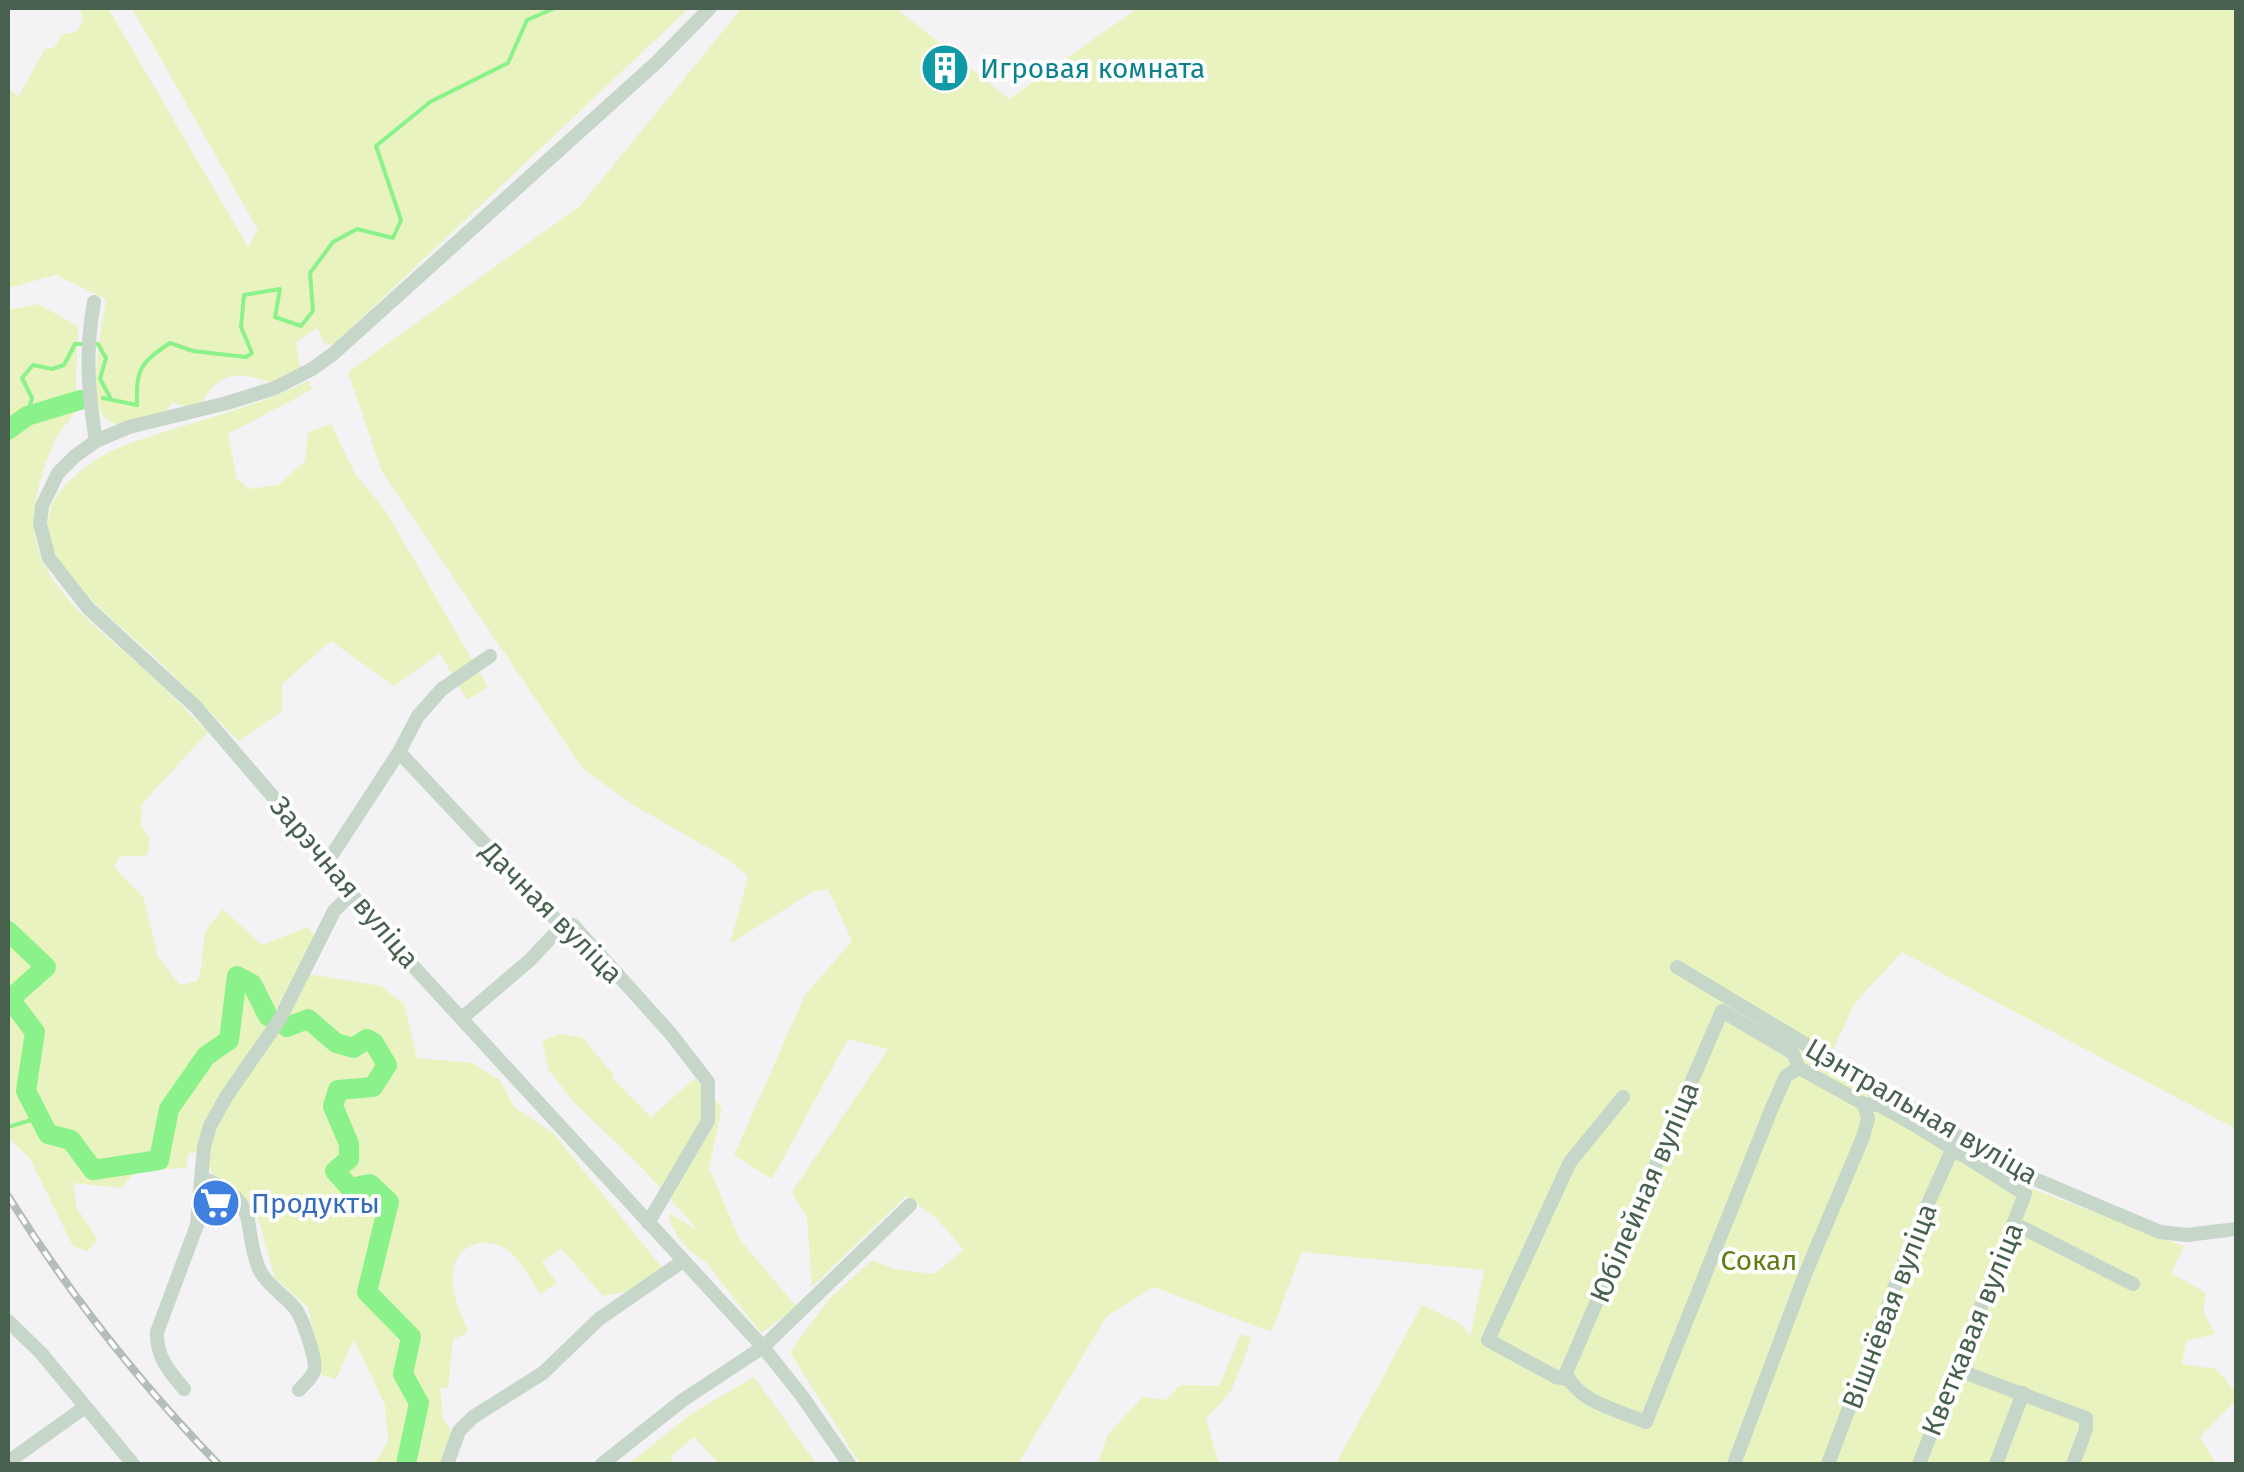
<svg xmlns="http://www.w3.org/2000/svg" width="2244" height="1472" viewBox="0 0 2244 1472" font-family="'Fira Sans',sans-serif">
  <style>
    .green { fill: #e9f3c0 }
    .lines { fill: none; stroke-linecap: round; stroke-linejoin: round }
    .stream { stroke: #8bf28b; stroke-width: 4 }
    .river { stroke: #8bf28b; stroke-width: 20 }
    .minor { stroke: #c6d7ca; stroke-width: 14 }
    .rail-casing { stroke: #b4bdb8; stroke-width: 8 }
    .rail { stroke: #fff; stroke-width: 4; stroke-dasharray: 11; stroke-linecap: butt }
    .labels { text-anchor: middle; stroke-width: 8; stroke-linejoin: round; paint-order: stroke }
    .culture-label { font-size: 28px; fill: #0d838f; stroke: #fff; text-anchor: start }
    .street-label { font-size: 28px; fill: #48614f; stroke: #fff }
    .shop-label { font-size: 28px; fill: #366cbe; stroke: #fff; text-anchor: start }
    .park-label { font-size: 28px; fill: #5e7e12; stroke: #fff }
  </style>
  <rect width="100%" height="100%" fill="#f4f2f5"/>
  <!-- green -->
  <g class="green">
    <path d="M79,8H108L248,247L258,230L132,8H689L333,345L324,343L317,328L296,342L300,368L271,383C256,378 239,371 224,379C197,392 210,418 172,402L165,414C150,418 125,429 110,422C83,408 103,324 106,299L56,275L8,288V88L18,97L45,49L54,48L62,34L77,32L83,19Z"/>
    <path d="M742,8H896L1009,99L1138,8H2236V1129L1902,952L1855,1003L1832,1052L1775,1027L1779,1034L2025,1186L2184,1246L2171,1273L2206,1293L2203,1312L2215,1334L2186,1341L2182,1364L2216,1369L2236,1392V1400L2200,1437L2216,1464H1336L1422,1305L1461,1324L1470,1336L1484,1270L1302,1252L1271,1332L1154,1287L1107,1316L1018,1464H860L790,1352L829,1299L872,1260L894,1269L934,1274L964,1250L936,1218L906,1196L812,1287L807,1218L792,1192L888,1049L848,1039L772,1179L734,1155L805,995L852,941L828,889L812,892L730,944L748,876L726,858L635,806L583,769L382,472L348,372L580,206Z"/>
    <path d="M38,304L78,326L75,408C72,420 65,424 59,433C48,449 35,496 34,514C29,581 98,627 142,667C165,687 186,710 208,732L142,804L141,825L150,840L147,855C137,858 128,854 118,858L114,867L143,897L158,957L180,985L197,981C206,962 199,947 207,930C211,923 218,915 223,909L262,945L308,927L317,939L308,974L381,986L404,1004L417,1058L472,1063L500,1080L514,1107L553,1133L664,1270L635,1290L603,1296L561,1248L542,1262L557,1283L540,1294C532,1282 524,1266 513,1255C493,1234 458,1240 453,1271C450,1291 461,1314 468,1332L453,1340L448,1388L440,1387L443,1418L454,1437L442,1464H374L388,1441L385,1405L354,1340L336,1379L322,1375L308,1307L275,1278L256,1211L213,1175L202,1152L189,1153L186,1168L135,1171L122,1188L73,1183L77,1208L98,1240L87,1251L73,1246L30,1159L8,1137V310Z"/>
    <path d="M308,381L313,389L228,434L237,479L249,489L278,485L305,461L308,432L331,424L355,474L385,510L488,687L467,700L440,653L394,686L331,641L282,684V711L239,741C208,710 178,679 146,649C107,613 9,544 65,486C82,467 104,453 128,444C188,422 251,410 308,381Z"/>
    <path d="M559,1034L582,1037L613,1074L614,1080L651,1117L695,1078L722,1108L709,1168L740,1240L797,1307L761,1333L706,1262C688,1253 671,1232 669,1213L699,1231L644,1170L574,1102L549,1071L542,1041Z"/>
    <path d="M1241,1334L1252,1338L1231,1391L1206,1419L1219,1464H1098L1108,1434L1143,1397L1165,1400L1181,1385L1219,1386Z"/>
    <path d="M754,1377L817,1464H720L694,1437L671,1456L674,1464H629L691,1414Z"/>
  </g>
  <g class="lines">
    <!-- stream -->
    <g class="stream">
      <path d="M103,398L137,405C136,369 140,363 170,343L193,351L246,357L252,353L241,327L244,295L280,289L275,317L301,326L313,311L310,273L333,242L357,229L393,238L401,220L376,146L430,102L508,63L527,20L555,8"/>
      <path d="M27,416L32,398L22,378L33,365L52,369L64,365L75,344H98L106,358L100,379L110,397"/>
      <path d="M8,1127L38,1118"/>
    </g>
    <!-- river -->
    <g class="river">
      <path d="M8,430L27,416L80,400"/>
      <path d="M8,931L46,967L10,999L35,1032L26,1091L48,1134L71,1140L93,1170L159,1160L169,1109L206,1056L229,1040L237,976L252,984L268,1016"/>
      <path d="M287,1027L308,1019L336,1043L353,1048L367,1039L374,1043L387,1065L373,1087L338,1090L333,1106L349,1144V1159L335,1171L350,1188L370,1184L389,1202L367,1292L411,1337L403,1374L419,1403L406,1464"/>
    </g>
    <!-- minor -->
    <g class="minor">
      <path d="M710,8L657,62L333,354L312,369L275,388L227,403L129,427L96,441L75,456L58,473L42,506L40,524L49,558L88,608L196,707L281,806L380,930L763,1347L802,1396L849,1464"/>
      <path d="M94,302C85,350 88,393 96,441"/>
      <path d="M399,752L562,926L573,925L671,1034L708,1082V1121L648,1223"/>
      <path d="M326,864L399,752L418,716L442,689L490,656"/>
      <path d="M1677,967L2016,1171L2160,1232L2187,1235L2236,1229"/>
      <path d="M462,1018L530,960L562,926"/>
      <path d="M1799,1068L1786,1076L1771,1110L1646,1422C1620,1411 1577,1402 1566,1373L1722,1011L1793,1053L1799,1068L1864,1104L1879,1105L1918,1127L2025,1194L1919,1464"/>
      <path d="M202,1178C265,1202 240,1227 260,1271C269,1288 287,1296 297,1311C303,1321 318,1362 314,1371C312,1378 304,1384 299,1390"/>
      <path d="M2015,1224L2133,1284"/>
      <path d="M8,1321L41,1353L133,1464"/>
      <path d="M1958,1370L2086,1418V1429L2073,1464"/>
      <path d="M1568,1379L1556,1377L1488,1340L1570,1162L1623,1097"/>
      <path d="M184,1389C169,1371 156,1357 157,1332L197,1225L204,1147L210,1126L226,1097L280,1019L334,911L350,895"/>
      <path d="M8,1462L85,1407"/>
      <path d="M447,1464L459,1431L473,1417L543,1373L599,1319L683,1261"/>
      <path d="M602,1464L683,1400L763,1347L910,1205"/>
      <path d="M1734,1464L1804,1277L1863,1137L1868,1119L1864,1104"/>
      <path d="M1828,1464L1917,1228L1953,1148"/>
      <path d="M1996,1464L2023,1393"/>
    </g>
    <!-- rail casing -->
    <g class="rail-casing">
      <path id="rail" d="M8,1196C69,1294 138,1381 218,1464"/>
    </g>
    <!-- rail -->
    <use href="#rail" class="rail"/>
  </g>
  <!-- icons -->
  <defs>
    <g id="building-disc" transform="scale(2.5)"><circle r="9.5" fill="#0f9aa8" stroke="#fff"/><path d="M-4-6H4V6H1V3H-1V6H-4ZM-2.5-4.3h1.7v1.8h-1.7ZM.8-4.3h1.7v1.8H.8ZM-2.5-1h1.7V.8h-1.7ZM.8-1h1.7V.8H.8Z" fill="#fff"/></g>
    <g id="supermarket-disc" transform="scale(2.5)"><circle r="9.5" fill="#3f7fe0" stroke="#fff"/><path d="M-6-5.5h2.5l.6 2H6L4.5 2H-2.5L-4.4-4H-6ZM-1.5 3.2a1.3 1.3 0 1 0 .1 0ZM3 3.2a1.3 1.3 0 1 0 .1 0Z" fill="#fff"/></g>
  </defs>
  <g fill-rule="evenodd">
    <use href="#building-disc" x="945" y="68"/>
    <use href="#supermarket-disc" x="216" y="1203"/>
  </g>
  <g class="labels">
    <!-- culture labels -->
    <g class="culture-label">
      <text x="980" y="78">Игровая комната</text>
    </g>
    <!-- street labels -->
    <g class="street-label">
      <text transform="translate(345 882) rotate(50)" y="10">Зарэчная вуліца</text>
      <text transform="translate(552 912) rotate(45)" y="10">Дачная вуліца</text>
      <text transform="translate(1922 1111) rotate(30)" y="10">Цэнтральная вуліца</text>
      <text transform="translate(1644 1192) rotate(-67)" y="10">Юбілейная вуліца</text>
      <text transform="translate(1889 1306) rotate(-69)" y="10">Вішнёвая вуліца</text>
      <text transform="translate(1972 1329) rotate(-68)" y="10">Кветкавая вуліца</text>
    </g>
    <!-- shop labels -->
    <g class="shop-label">
      <text x="251" y="1213">Продукты</text>
    </g>
    <!-- park labels -->
    <g class="park-label">
      <text x="1759" y="1270">Сокал</text>
    </g>
  </g>
  <!-- border -->
  <rect width="2244" height="1472" fill="none" stroke="#48614f" stroke-width="20"/>
</svg>
